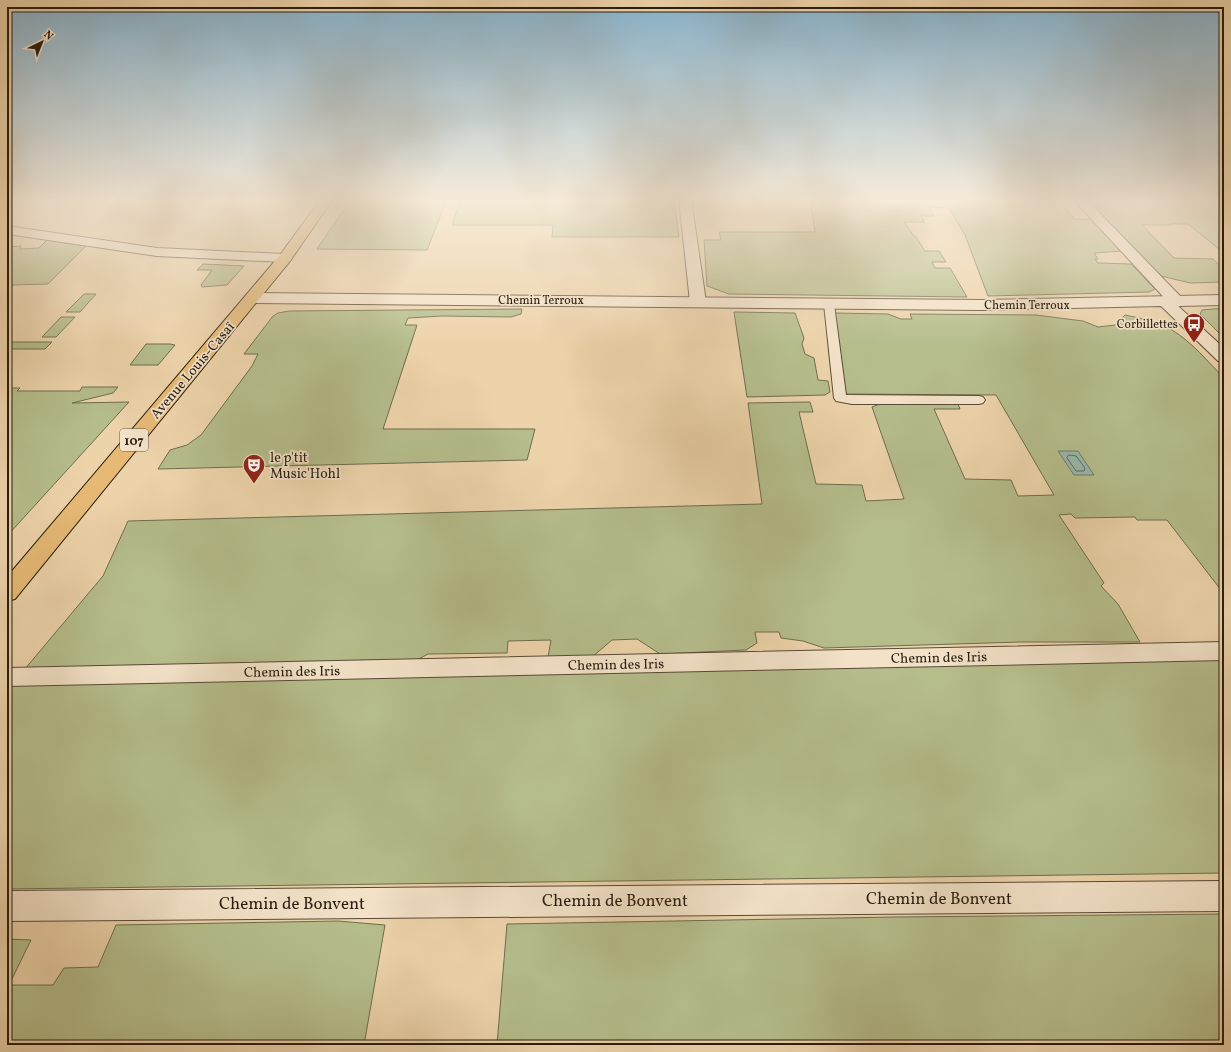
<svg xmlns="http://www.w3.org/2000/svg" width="1231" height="1052" viewBox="0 0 1231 1052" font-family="Vollkorn,serif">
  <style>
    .green { fill: #b5bd8b; stroke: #6e6d4e }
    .water { fill: #99b7ab; stroke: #6c796d }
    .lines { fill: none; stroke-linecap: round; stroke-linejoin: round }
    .shore { stroke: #606a5e; stroke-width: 1 }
    .service-casing { stroke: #594a37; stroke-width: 2 }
    .minor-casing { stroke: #594a37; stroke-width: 2 }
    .tertiary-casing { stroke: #594a37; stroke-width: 2 }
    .primary-casing { stroke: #281d11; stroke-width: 2 }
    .service { fill: #f3e2c8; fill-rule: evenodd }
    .minor { fill: #f3e2c8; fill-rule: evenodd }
    .tertiary { fill: #f3e2c8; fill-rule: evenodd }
    .primary { fill: #e6ba75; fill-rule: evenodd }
    .labels { text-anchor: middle; stroke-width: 3.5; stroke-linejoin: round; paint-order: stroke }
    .far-street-label { font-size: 12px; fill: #281d11; stroke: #f3e2c8 }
    .far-poi-label { font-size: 12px; fill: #281d11; stroke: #f3e2c8; text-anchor: end }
    .shield { fill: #f3e2c8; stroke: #655848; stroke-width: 1 }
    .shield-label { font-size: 13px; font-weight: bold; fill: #281d11 }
    .street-label { font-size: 14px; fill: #281d11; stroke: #f3e2c8 }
    .poi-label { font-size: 14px; fill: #281d11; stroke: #f3e2c8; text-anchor: start }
    .near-street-label { font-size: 17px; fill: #281d11; stroke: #f3e2c8 }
  </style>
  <rect width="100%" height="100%" fill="#edd3aa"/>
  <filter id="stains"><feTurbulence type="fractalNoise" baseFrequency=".005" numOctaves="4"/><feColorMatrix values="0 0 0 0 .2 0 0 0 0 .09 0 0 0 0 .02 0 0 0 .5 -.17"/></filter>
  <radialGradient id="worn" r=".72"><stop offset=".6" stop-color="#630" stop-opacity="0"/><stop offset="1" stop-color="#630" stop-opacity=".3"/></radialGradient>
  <!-- green -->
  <g class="green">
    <path d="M351,199H447L427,250L317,249Z"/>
    <path d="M461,199H674L679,237H552L553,225H452Z"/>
    <path d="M810,199H1063L1065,201H1060L1074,219H1092L1122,251L1094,253L1098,259H1095L1098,263L1131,264L1155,289L1149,292L988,296L965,235L949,208L929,207L934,216H921L924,222H904L914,236L916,237L925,251H939L946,262H932L935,268H950L967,297L729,294L707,286L704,240H721L719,232H815Z"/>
    <path d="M1086,199H1224V253L1188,224H1170L1171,225H1142L1174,258L1213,259L1224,269V282L1190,283L1157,275Z"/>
    <path d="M47,240L86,246L48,284L13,285L7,292V247L21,246L20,249L39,248Z"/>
    <path d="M203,264L244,266L227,285L202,287L201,285L212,270H197Z"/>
    <path d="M84,294H96L80,312H66Z"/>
    <path d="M1224,308V338L1200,314L1202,310Z"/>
    <path d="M522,309L521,314L511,317L442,316L408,318L405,325H417L383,429H535L527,460L158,469L170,450L187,445L201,435L252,366L258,354H244L273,316L278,313L289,311Z"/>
    <path d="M734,312L795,313L804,338L802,344L805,354L814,358L818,380L828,381L830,392L825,395L747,397Z"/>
    <path d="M835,313L888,314L901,319H912L910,314L1036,315L1083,321L1098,327L1115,325L1125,315C1140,318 1158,322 1172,330C1192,342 1208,362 1224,378V390H1222L1224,393V594L1167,520H1137L1135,517L1075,518L1071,514L1059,515L1104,583L1101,586L1118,604L1140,642H1021L824,648L803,641L781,638L779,632H755L757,643L746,650L660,654L637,639L612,640L592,657H548L551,640L508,641L507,653L428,654L413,662L24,670L103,576L128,521L762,504L748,403L810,402L813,412H799L816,484L862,485L866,501L904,499L872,407L882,403L958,404L960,409H934L965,479L1011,480L1018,496L1054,495L996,395L845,394Z"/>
    <path d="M61,317H75L56,337H42Z"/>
    <path d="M7,342H52L45,349H7Z"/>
    <path d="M146,344H170L175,345L158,365H130Z"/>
    <path d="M82,387H118L113,393L72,403L129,402L7,536V388H20L17,391H80Z"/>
    <path d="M1219,657L1224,665V873L7,889V688L10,685Z"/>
    <path d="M1224,914V1045H497L507,924L895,917Z"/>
    <path d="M338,921L385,925L364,1045H7V939L31,940L9,985H53L64,968L98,967L116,925Z"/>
  </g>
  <!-- water -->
  <path class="water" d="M1058,451H1078L1094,475H1074Z"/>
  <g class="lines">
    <!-- shore -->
    <path class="shore" d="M1069,455L1076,456L1085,468L1084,471H1076L1067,458Z"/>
    <!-- service casing -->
    <g class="service-casing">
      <path id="service" d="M829,301L834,304L846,395L979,396L983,397L985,400L983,403L979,404H852L836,401L834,398L824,304Z"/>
    </g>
    <!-- minor casing -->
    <g class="minor-casing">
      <g id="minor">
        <path d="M679,199H691L706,302L704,305L698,307L692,305L690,302Z"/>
        <path d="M1073,199H1086L1183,299L1185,302L1183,305L1177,307L1171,305Z"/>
        <path d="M7,226L157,248L285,254L290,255L292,258L290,261L285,262L157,256L7,234Z"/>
        <path d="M1224,642V660L7,686V668Z"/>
        <path d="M1224,881V911L7,921V891Z"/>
      </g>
    </g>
    <!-- tertiary casing -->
    <g class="tertiary-casing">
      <path id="tertiary" d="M252,293L982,300L1224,295V305L1178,306L1224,348V362L1218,361L1161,306L982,310L252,303L247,301L244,298L247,295Z"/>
    </g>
    <!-- primary casing -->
    <g class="primary-casing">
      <path id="primary" d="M321,199H333L290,261L15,599L7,601V577L280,255Z"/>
    </g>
    <!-- service -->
    <use href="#service" class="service"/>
    <!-- minor -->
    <use href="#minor" class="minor"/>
    <!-- tertiary -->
    <use href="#tertiary" class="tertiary"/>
    <!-- primary -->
    <use href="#primary" class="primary"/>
  </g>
  <!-- sky -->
  <linearGradient id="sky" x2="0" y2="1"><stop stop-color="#88b5d0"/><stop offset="0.58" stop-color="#f7ebd9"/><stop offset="1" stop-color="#f7ebd9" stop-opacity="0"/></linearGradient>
  <rect width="1231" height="346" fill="url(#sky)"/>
  <!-- icons -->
  <defs>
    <g id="bus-pin" transform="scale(1.15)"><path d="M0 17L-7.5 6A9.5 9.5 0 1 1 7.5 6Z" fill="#8f2418" stroke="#f3e2c8"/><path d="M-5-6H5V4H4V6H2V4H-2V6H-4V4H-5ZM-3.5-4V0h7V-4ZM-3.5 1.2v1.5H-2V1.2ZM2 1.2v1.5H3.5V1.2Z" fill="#fff"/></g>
    <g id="theatre-pin" transform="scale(1.15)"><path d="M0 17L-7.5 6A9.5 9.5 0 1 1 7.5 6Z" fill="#8f2418" stroke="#f3e2c8"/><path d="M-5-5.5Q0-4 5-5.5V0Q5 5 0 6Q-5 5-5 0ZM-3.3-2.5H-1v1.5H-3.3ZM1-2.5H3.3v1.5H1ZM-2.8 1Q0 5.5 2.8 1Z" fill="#fff"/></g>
  </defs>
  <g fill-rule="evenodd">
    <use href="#bus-pin" x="1194" y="324"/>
    <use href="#theatre-pin" x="254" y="465"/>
  </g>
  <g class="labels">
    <!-- far-street labels -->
    <g class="far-street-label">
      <text x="541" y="304">Chemin Terroux</text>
      <text x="1027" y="309">Chemin Terroux</text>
    </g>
    <!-- far-poi labels -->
    <g class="far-poi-label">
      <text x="1178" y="328">Corbillettes</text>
    </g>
    <!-- shield labels -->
    <rect class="shield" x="120" y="429" width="28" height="22" rx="3"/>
    <g class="shield-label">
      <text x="134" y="445">107</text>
    </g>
    <!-- street labels -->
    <g class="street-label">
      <text transform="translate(192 370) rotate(-50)" y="5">Avenue Louis-Casaï</text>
      <text transform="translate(939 657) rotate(-1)" y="5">Chemin des Iris</text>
      <text transform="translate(616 664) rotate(-1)" y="5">Chemin des Iris</text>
      <text transform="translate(292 671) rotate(-1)" y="5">Chemin des Iris</text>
    </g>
    <!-- poi labels -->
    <g class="poi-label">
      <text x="270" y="462">le p'tit<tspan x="270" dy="16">Music'Hohl</tspan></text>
    </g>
    <!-- near-street labels -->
    <g class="near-street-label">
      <text x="939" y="904">Chemin de Bonvent</text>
      <text x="615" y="906">Chemin de Bonvent</text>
      <text x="292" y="909">Chemin de Bonvent</text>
    </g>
  </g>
  <!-- margin -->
  <rect width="1231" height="1052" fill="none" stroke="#edd3aa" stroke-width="24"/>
  <rect x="8" y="8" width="1215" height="1036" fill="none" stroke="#281d11" stroke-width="2"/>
  <rect x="12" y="12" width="1207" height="1028" fill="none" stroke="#281d11"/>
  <!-- north arrow -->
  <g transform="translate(42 42) rotate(43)" stroke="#f3e2c8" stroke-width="3" paint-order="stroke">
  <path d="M0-3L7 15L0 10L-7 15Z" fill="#281d11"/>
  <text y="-6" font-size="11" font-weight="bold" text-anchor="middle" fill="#281d11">N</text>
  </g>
  <rect width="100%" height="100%" filter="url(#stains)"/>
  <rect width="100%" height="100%" fill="url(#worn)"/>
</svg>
